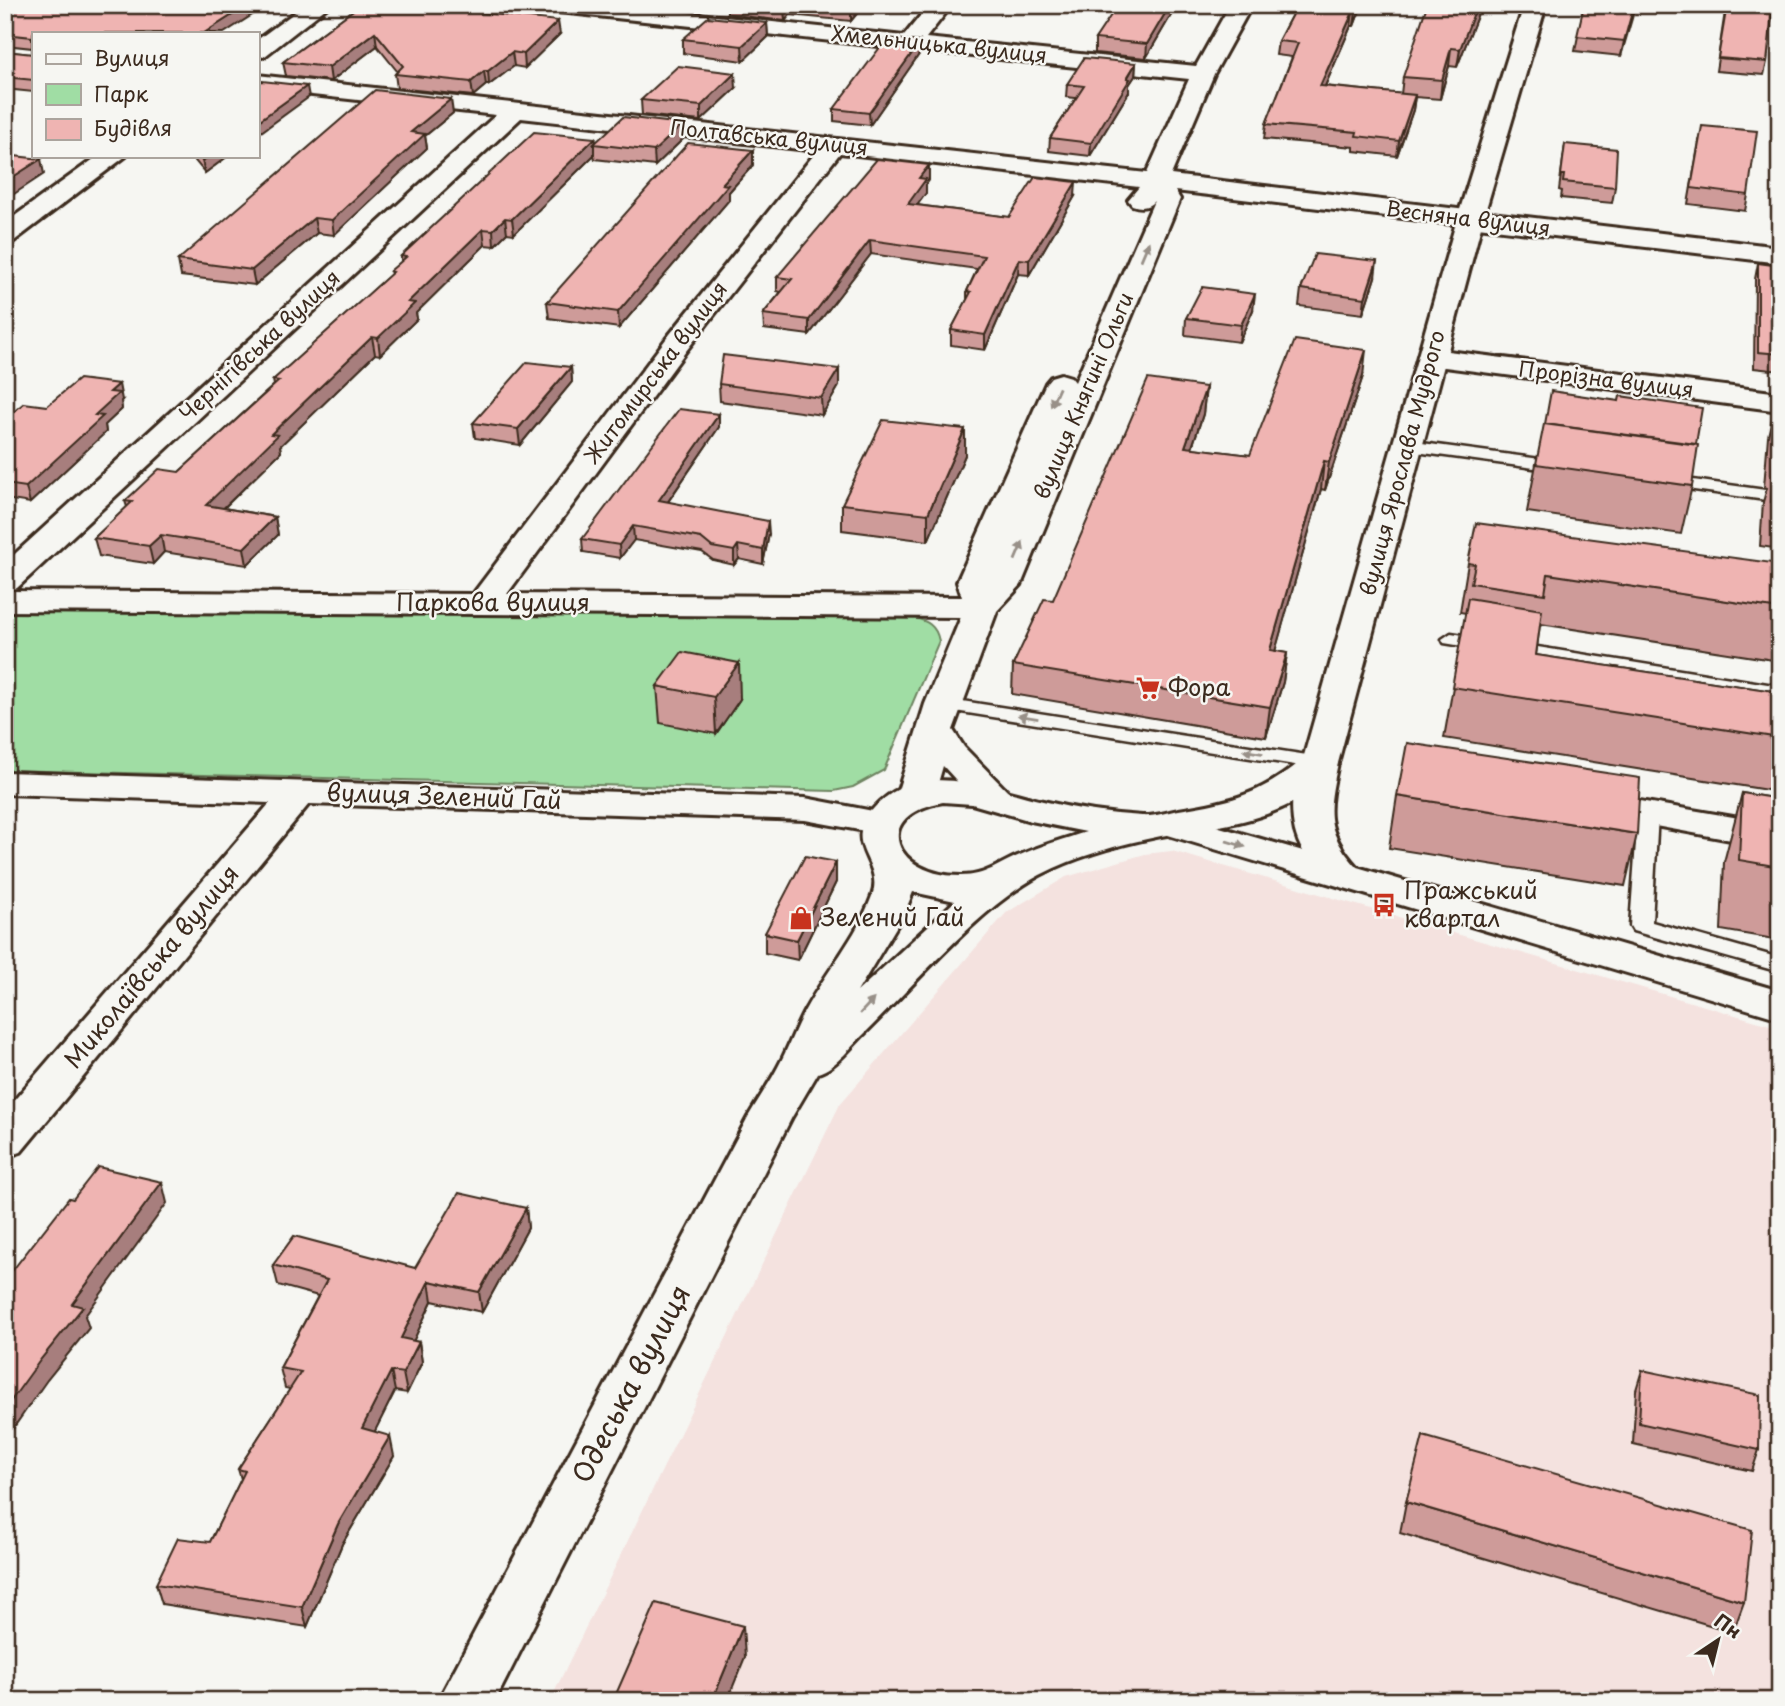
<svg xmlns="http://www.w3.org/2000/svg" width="1785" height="1706" viewBox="0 0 1785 1706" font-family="'Playpen Sans',sans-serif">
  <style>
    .built { fill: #f4e2df }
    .green { fill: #a0dda4; stroke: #6e8461; stroke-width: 2 }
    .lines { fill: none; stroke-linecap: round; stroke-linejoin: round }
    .lane-casing { stroke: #3b2a1e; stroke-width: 5 }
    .street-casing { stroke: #3b2a1e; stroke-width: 6 }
    .secondary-casing { stroke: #3b2a1e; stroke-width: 6 }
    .lane { fill: #f6f6f2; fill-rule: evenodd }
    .street { fill: #f6f6f2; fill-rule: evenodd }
    .secondary { fill: #f6f6f2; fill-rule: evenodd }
    .wall { fill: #ce9b99; stroke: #3b2a1e; stroke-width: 2 }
    .shaded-wall { fill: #a77e7d; stroke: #3b2a1e; stroke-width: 2 }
    .building { fill: #efb4b2; stroke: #3b2a1e; stroke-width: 2 }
    .oneway { fill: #989088 }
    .labels { text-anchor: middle; stroke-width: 5; stroke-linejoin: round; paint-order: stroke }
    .far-street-label { font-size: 21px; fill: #3b2a1e; stroke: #f6f6f2 }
    .street-label { font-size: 24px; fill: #3b2a1e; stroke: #f6f6f2 }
    .poi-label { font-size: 24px; fill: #3b2a1e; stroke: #f6f6f2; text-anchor: start }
    .near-street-label { font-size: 28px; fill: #3b2a1e; stroke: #f6f6f2 }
  </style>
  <rect width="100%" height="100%" fill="#f6f6f2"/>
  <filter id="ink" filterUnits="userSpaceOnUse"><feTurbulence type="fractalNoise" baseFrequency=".0143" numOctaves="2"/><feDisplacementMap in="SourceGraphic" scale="14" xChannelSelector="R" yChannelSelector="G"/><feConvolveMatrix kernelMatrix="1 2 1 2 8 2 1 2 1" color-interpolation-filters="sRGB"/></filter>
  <g filter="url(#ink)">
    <!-- built -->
    <path class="built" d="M1172,851L1780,1028V1701H550L840,1104L1006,913L1066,877L1145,854Z"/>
    <!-- green -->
    <path class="green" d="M5,611L912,617C927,621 936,625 939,641L884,770L853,787L834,791L5,770Z"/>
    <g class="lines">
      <!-- lane casing -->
      <g class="lane-casing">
        <g id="lane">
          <path d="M1407,441L1563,462L1571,467L1563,472L1401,450L1399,446L1401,442Z"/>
          <path d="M1664,476L1780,492V502L1658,485L1656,481Z"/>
          <path d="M1451,633L1780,686V698L1444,643L1442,639Z"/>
          <path d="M943,698L1320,757L1327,759L1330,763L1327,767L1320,769L936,708L933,704Z"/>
          <path d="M1648,808L1655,810L1658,814L1652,922L1780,958V972L1633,931L1630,926L1638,814L1641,810Z"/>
        </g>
      </g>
      <!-- street casing -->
      <g class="street-casing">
        <g id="street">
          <path d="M305,5H330L265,56L257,58V40Z"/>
          <path d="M539,5H614L904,36L929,5H952L926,38L1196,66L1230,5H1252L1214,74L1171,175L1780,247V263L1175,191L1180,199L1021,585L997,611L953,730L964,747L1011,795L1005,803C976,810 962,785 943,766L934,797L928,805L915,808L902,805L896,797L925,704L961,617L5,611V591L473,594L666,339L817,151L521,118L17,588L5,591V563L496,115L257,89V75L1147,173L1189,79L550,11L542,10ZM840,153L1139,187L1128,200L1132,205C1141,208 1148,208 1154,201L1075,382L1071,377L1061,374L1051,377L1046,383L957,582L962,597L507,594L686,351Z"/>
          <path d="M98,156H126L14,241L5,243V223Z"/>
          <path d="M1432,349L1780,393V411L1422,364L1418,358L1422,352Z"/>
          <path d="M1320,752L1333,755L1338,763C1328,809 1323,830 1357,867L1780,991V1019L1158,832L1152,824L1158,816L1171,813L1303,851C1287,824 1289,781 1307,755Z"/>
          <path d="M5,772L805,798L894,815L900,823L894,831L881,834L805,820L309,804L21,1152L5,1157V1111L270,803L5,794Z"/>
          <path d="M1587,792L1780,825V849L1574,811L1568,803L1574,795Z"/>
        </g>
      </g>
      <!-- secondary casing -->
      <g class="secondary-casing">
        <path id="secondary" d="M1524,5H1546L1483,219L1338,763C1299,820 1223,825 1161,836C1121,844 1076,856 1040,875C979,908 916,983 866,1032C853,1044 836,1068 818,1073L792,1117L495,1701H438L748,1117C758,1100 769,1084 778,1067C788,1049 795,1028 805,1010C826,972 857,937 872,896C885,861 839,846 874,808C919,758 989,788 1043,801C1075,809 1109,814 1142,816C1154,817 1167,812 1179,810C1230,802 1263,794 1303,759L1457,219ZM943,802L972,804L1031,821L1086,832C1064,839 1042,845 1020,855C998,864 986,876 961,876C895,876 868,816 943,802ZM913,892L955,901L857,992L904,914Z"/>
      </g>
      <!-- lane -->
      <use href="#lane" class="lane"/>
      <!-- street -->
      <use href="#street" class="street"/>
      <!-- secondary -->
      <use href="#secondary" class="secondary"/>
    </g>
    <!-- wall -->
    <g class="wall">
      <path d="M360,5L479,6L480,13L560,34L525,68L514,66L489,85H486L473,96L397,88L395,74L397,71L377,46L331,81L286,76L283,62Z"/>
      <path d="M686,5H864L851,21L790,15L785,21L727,14V9Z"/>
      <path d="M1177,5L1146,58L1095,53V39L1125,10Z"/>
      <path d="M1297,5H1362L1354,26H1351L1325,86L1401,94L1403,77L1477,16L1457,67L1449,66L1440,99L1415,97L1413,110L1397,156L1354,151V147L1264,139L1266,124L1292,57L1276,55L1278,41Z"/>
      <path d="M1584,5H1634L1621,56L1575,51Z"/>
      <path d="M1726,5H1773L1767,62L1764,75L1716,71Z"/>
      <path d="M5,13L33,33V92L5,89V51L32,54V48L5,45Z"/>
      <path d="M767,23L768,37L743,61L683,53V39Z"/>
      <path d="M920,53L870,125L834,121V109Z"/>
      <path d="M1136,63L1135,76L1129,85V92L1090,156L1049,151L1050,138L1076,98L1066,97L1067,84Z"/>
      <path d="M736,88L701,121L642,115L641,100Z"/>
      <path d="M453,113L425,136L427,148L334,235L317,233L255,285L181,276L178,260Z"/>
      <path d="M595,138L596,142L683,139L655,166L595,159L594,155L514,234L507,233L494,246L485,245L416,313L417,319L380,355L375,354L280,446L281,452L224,508L275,517L278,535L247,565L164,552L153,564L99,556L94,538L127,507L125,501L179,472L274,385L273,380L391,274L390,271L401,262V256Z"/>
      <path d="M1699,141L1748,195L1745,211L1688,204Z"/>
      <path d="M1565,144L1615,187L1612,203L1561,198L1562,191L1559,190Z"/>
      <path d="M191,156H228L205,173Z"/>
      <path d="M753,165L729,192V200L619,328L549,318L547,302Z"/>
      <path d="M929,165V179L926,183V193L917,205L1009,217L1075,196L1029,275L1018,274L985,350L951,345V330L967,300V291L977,269L871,254L809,335L764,329L763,314L781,292L777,291V277Z"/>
      <path d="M1758,263L1780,266V371L1754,368L1755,279Z"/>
      <path d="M1375,277L1363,314L1299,306L1301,289Z"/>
      <path d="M1253,310L1239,342L1185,335L1186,318Z"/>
      <path d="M571,367L572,382L520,445L475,438L473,423Z"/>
      <path d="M839,369V386L822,415L720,401L719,384Z"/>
      <path d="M1363,376L1325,490L1321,489L1275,651L1287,653L1283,682L1266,737L1012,694L1013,665L1053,600L1206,387L1203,414L1192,448L1250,455Z"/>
      <path d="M1778,393H1780V549L1760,546L1763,502L1767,488L1764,487L1768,436Z"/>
      <path d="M122,400L121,401L122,409L105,425L106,432L30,503L5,499V419Z"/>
      <path d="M719,414V427L668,502L769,534L763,564L739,559L734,565L713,560L702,552L634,540L620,558L583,552L582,539Z"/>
      <path d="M965,429V455L928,541L842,530V504Z"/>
      <path d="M1696,444L1692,486L1681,534L1527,512L1536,464Z"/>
      <path d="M1468,563L1780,564V661L1540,624L1536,655L1780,692V792L1444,738L1466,613L1460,612Z"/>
      <path d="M657,686L740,699L716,734L660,723Z"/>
      <path d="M1742,793L1780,799V940L1721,930L1724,862Z"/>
      <path d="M1397,796L1637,834L1625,886L1389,848Z"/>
      <path d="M836,862V882L798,960L765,953V933Z"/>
      <path d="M526,1208L528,1228L482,1312L432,1301L413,1341L419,1342L422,1362L407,1393L395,1391L374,1432L394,1456L342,1544L307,1627L162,1604L156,1584L210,1542L241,1479L238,1469L290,1389L285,1388L280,1368L318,1296L278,1285L273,1265L415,1268Z"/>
      <path d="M1642,1370L1759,1450L1752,1471L1633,1444L1636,1390Z"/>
      <path d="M1406,1502L1744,1602L1733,1632L1400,1533Z"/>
    </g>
    <!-- shaded-wall -->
    <g class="shaded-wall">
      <path d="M248,5H268L224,33H204Z"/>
      <path d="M788,5H790V15L785,21L784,9Z"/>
      <path d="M854,5H864L851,21V9Z"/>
      <path d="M1170,5H1177L1146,58L1147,44Z"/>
      <path d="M1359,5H1362L1354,26L1356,12Z"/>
      <path d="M1476,5H1479L1477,16L1457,67L1460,49Z"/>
      <path d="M1634,5L1633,15L1621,56L1624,41Z"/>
      <path d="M1353,12L1351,26L1319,100L1320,86Z"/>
      <path d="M558,21L560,34L525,68L524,54Z"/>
      <path d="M767,23L768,37L743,61L742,46Z"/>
      <path d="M375,32L377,46L331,81L329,67Z"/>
      <path d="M920,42V53L870,125L869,113Z"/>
      <path d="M1451,48L1449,66L1440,99L1442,80Z"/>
      <path d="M512,52L514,66L489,85L488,71Z"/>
      <path d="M1136,63L1135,76L1129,85V92L1090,156L1091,143Z"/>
      <path d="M484,71L486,85L473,96L471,82Z"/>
      <path d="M735,73L736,88L701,121V106Z"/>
      <path d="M307,86L309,97L257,135V122Z"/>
      <path d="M1415,95L1413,110L1397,156L1399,141Z"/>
      <path d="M451,99L453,113L425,136L427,148L334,235L332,220L411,132Z"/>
      <path d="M683,124V139L655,166L654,151Z"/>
      <path d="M595,138L596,144H594V155L514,234L512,219Z"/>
      <path d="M753,150V165L729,192V200L619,328L618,312L722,184Z"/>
      <path d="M210,156H228L205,173L202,161Z"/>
      <path d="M41,159L44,174L5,200V182Z"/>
      <path d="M929,165V179L926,183V193L908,218V204L919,178Z"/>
      <path d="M1076,182L1075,196L1029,275V260Z"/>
      <path d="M314,218L317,233L255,285L252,270Z"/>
      <path d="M505,218L507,233L494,246L493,230Z"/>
      <path d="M483,229L485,245L416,313L417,319L380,355L378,338L408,302Z"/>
      <path d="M870,240L871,254L809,335V320Z"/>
      <path d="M1019,259L1018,274L985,350V335Z"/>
      <path d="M1377,261L1375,277L1363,314L1365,298Z"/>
      <path d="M1255,294L1253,310L1239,342L1241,325Z"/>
      <path d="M372,337L375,354L280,446L281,452L209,522L206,505L271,434Z"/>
      <path d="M1366,350L1363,376L1325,490L1329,462Z"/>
      <path d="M571,367L572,382L520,445L518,429Z"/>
      <path d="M839,369V386L822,415L821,398Z"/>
      <path d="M119,384L122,400L121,401L122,409L105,425L106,432L30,503L26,487L95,415L110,392Z"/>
      <path d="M1206,387L1203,414L1183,474L1185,447Z"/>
      <path d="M719,414V427L660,513L659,500Z"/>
      <path d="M965,429V455L928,541V514Z"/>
      <path d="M1324,461L1321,489L1267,680L1270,650Z"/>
      <path d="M275,517L278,535L247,565L244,548Z"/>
      <path d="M768,521L769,534L763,564V550Z"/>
      <path d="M633,526L634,540L620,558L619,545Z"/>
      <path d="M161,535L164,552L153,564L149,546Z"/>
      <path d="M738,545L739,559L734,565V551Z"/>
      <path d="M1287,653L1283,682L1266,737L1270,707Z"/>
      <path d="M739,663L740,699L716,734L714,697Z"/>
      <path d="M836,862V882L798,960L797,940Z"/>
      <path d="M162,1182L167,1203L85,1316L89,1328L47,1380L5,1440V1409L72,1304Z"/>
      <path d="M526,1208L528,1228L482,1312L479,1292Z"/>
      <path d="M429,1281L432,1301L405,1359L401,1338Z"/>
      <path d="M419,1342L422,1362L407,1393L403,1373Z"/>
      <path d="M391,1371L395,1391L366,1449L362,1428Z"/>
      <path d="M390,1436L394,1456L342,1544L307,1627L302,1607L338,1524Z"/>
      <path d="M743,1626L745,1657L727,1701H712Z"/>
    </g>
    <!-- building -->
    <g class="building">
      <path d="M20,5H248L204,33H33V80L5,77V51L32,54V37L5,34V13L12,12Z"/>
      <path d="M360,5H468L479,6L473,12L558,21L524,54L512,52L488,71H484L471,82L395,74L403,66L375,32L329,67L283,62Z"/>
      <path d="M753,5H788L784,9Z"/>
      <path d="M809,5H854L851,9Z"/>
      <path d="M1127,5H1170L1147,44L1095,39L1115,9L1125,10Z"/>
      <path d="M1297,5H1359L1356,12H1353L1320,86L1415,95L1399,141L1356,136L1357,132L1266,124L1298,43L1278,41Z"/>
      <path d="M1427,5H1477L1460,49L1451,48L1442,80L1403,77Z"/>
      <path d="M1584,5H1634L1624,41L1577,36Z"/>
      <path d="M1727,5H1773L1767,62L1718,58Z"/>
      <path d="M708,17L767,23L742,46L683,39Z"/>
      <path d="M887,38L920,42L869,113L834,109Z"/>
      <path d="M1084,58L1136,63L1127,78L1130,79L1091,143L1050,138L1084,86L1067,84Z"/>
      <path d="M678,66L735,73L701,106L641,100Z"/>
      <path d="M262,81L307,86L257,122V84Z"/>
      <path d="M375,90L451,99L411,132L425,134L332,220L314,218L252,270L178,260Z"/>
      <path d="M623,117L683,124L654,151L594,144Z"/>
      <path d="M1702,126L1757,131L1748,195L1691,188Z"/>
      <path d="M534,132L595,138L512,219L505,218L493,230L483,229L408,302L415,303L378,338L372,337L271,434L278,435L206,505L275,517L244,548L161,535L149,546L94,538L132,502L125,501L159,469L179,472L279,381L273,380L393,272L390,271L406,257L401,256Z"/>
      <path d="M688,143L753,150L722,184L728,185L618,312L547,302Z"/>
      <path d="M1565,144L1617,149L1615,187L1563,182L1564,175H1561Z"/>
      <path d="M5,155L41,159L5,182Z"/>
      <path d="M198,156H210L202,161Z"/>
      <path d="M877,159L929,165L919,178L926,179L908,204L1009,217L1035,177L1076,182L1029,260L1019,259L985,335L951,330L971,292L967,291L984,256L870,240L809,320L763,314L792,279L777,277Z"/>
      <path d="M1315,254L1377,261L1365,298L1301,289Z"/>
      <path d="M1758,263L1780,266V354L1758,352Z"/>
      <path d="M1202,287L1255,294L1241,325L1186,318Z"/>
      <path d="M1295,340L1366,350L1329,462L1324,461L1270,650L1287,653L1270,707L1013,665L1044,599L1053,600L1148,379L1206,387L1185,447L1250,455Z"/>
      <path d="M723,355L839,369L821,398L719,384Z"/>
      <path d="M527,362L571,367L518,429L473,423Z"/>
      <path d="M79,379L119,384L110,392L119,393L95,415L103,416L26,487L5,484V419L24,403L47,406Z"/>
      <path d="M1551,391L1619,401L1620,396L1702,408L1696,444L1545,424Z"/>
      <path d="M1778,393H1780V445L1775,444Z"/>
      <path d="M679,409L719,414L659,500L768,521L763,550L738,545L734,551L712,547L701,538L633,526L619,545L582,539Z"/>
      <path d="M883,420L965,429L928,514L842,504Z"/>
      <path d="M1544,424L1698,445L1692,486L1536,464Z"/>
      <path d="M1774,459H1780V503L1771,502Z"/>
      <path d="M1476,523L1780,564V609L1548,574L1545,594L1471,583L1475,564L1468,563Z"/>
      <path d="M1468,598L1542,610L1536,655L1780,692V738L1452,687Z"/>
      <path d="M682,652L739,663L714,697L657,686Z"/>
      <path d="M1407,743L1640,778L1637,834L1397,796Z"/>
      <path d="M1742,793L1780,799V867L1739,860Z"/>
      <path d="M805,856L836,862L797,940L765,933Z"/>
      <path d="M98,1167L162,1182L72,1304L83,1307L41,1359L5,1409V1280L69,1198L73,1199Z"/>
      <path d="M459,1193L526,1208L479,1292L429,1281L401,1338L419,1342L403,1373L391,1371L362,1428L390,1436L338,1524L302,1607L156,1584L178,1538L210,1542L245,1471L238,1469L301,1372L280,1368L327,1280L273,1265L294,1236L415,1268Z"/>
      <path d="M1642,1370L1760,1395L1759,1450L1639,1423Z"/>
      <path d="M1423,1436L1752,1530L1744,1602L1406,1502Z"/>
      <path d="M656,1603L743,1626L712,1701H613Z"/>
    </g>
    <!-- one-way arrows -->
    <defs><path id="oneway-solid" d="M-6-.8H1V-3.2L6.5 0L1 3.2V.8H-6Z" transform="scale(1.75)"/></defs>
    <g class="oneway">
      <use href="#oneway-solid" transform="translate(1145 251) rotate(-67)"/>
      <use href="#oneway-solid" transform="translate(1055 397) rotate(114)"/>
      <use href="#oneway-solid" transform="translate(1019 551) rotate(-67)"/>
      <use href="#oneway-solid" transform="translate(1028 717) rotate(-171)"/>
      <use href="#oneway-solid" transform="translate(1253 752) rotate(-171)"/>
      <use href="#oneway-solid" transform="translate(1236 844) rotate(17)"/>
      <use href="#oneway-solid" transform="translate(867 1006) rotate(-47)"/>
    </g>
  </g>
  <!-- icons -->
  <defs>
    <g id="supermarket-bare" transform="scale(1.89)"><path d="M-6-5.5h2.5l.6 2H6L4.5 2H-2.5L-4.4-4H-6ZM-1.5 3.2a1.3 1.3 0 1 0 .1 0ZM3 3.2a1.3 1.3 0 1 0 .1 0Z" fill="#c8321e" stroke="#f6f6f2" stroke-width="2.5" paint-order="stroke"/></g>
    <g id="bus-bare" transform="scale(1.89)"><path d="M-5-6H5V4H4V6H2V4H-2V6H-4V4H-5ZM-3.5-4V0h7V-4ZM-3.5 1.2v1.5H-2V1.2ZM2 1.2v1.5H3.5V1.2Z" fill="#c8321e" stroke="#f6f6f2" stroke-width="2.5" paint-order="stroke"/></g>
    <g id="shop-bare" transform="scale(1.89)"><path d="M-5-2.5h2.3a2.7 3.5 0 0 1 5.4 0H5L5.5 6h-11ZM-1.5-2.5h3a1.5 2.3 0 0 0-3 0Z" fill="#c8321e" stroke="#f6f6f2" stroke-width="2.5" paint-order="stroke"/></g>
  </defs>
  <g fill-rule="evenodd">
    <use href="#supermarket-bare" x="1148" y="688"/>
    <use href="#bus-bare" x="1384" y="905"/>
    <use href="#shop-bare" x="801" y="918"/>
  </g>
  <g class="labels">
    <!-- far-street labels -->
    <g class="far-street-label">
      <text transform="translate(939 45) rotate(6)" y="7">Хмельницька вулиця</text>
      <text transform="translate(769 138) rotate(6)" y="7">Полтавська вулиця</text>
      <text transform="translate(1468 219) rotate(7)" y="7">Весняна вулиця</text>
      <text transform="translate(260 346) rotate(-43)" y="7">Чернігівська вулиця</text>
      <text transform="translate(656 373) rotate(-53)" y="7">Житомирська вулиця</text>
      <text transform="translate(1606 380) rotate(7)" y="7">Прорізна вулиця</text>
      <text transform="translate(1084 396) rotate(-67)" y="7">вулиця Княгині Ольги</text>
      <text transform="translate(1403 463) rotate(-75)" y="7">вулиця Ярослава Мудрого</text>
    </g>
    <!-- street labels -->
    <g class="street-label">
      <text x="493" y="611">Паркова вулиця</text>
      <text transform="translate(444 797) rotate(2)" y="8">вулиця Зелений Гай</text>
      <text transform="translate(152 967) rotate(-50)" y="8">Миколаївська вулиця</text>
    </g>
    <!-- poi labels -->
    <g class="poi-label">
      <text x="1168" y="696">Фора</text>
      <text x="1404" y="899">Пражський<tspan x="1404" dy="28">квартал</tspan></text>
      <text x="821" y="926">Зелений Гай</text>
    </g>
    <!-- near-street labels -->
    <g class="near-street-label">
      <text transform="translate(631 1384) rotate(-62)" y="10">Одеська вулиця</text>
    </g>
  </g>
  <!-- margin -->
  <rect width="1785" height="1706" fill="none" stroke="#f6f6f2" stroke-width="28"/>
  <rect x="14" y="14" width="1757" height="1678" fill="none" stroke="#3b2a1e" stroke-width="2.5" filter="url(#ink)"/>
  <!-- legend -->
  <rect x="32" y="32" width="228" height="126" fill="#f6f6f2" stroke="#aba49d" stroke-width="2"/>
  <rect x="46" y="54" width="35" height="10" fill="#f6f6f2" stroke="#aba49d" stroke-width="2"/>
  <text x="94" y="66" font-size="21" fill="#3b2a1e">Вулиця</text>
  <rect x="46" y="84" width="35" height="21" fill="#a0dda4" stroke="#aba49d" stroke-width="2"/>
  <text x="94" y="102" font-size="21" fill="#3b2a1e">Парк</text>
  <rect x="46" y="119" width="35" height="21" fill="#efb4b2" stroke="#aba49d" stroke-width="2"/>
  <text x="94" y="136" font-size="21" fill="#3b2a1e">Будівля</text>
  <!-- north arrow -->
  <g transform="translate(1718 1640) rotate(35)" stroke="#f6f6f2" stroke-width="5" paint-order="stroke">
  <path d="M0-5L12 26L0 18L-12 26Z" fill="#3b2a1e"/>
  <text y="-10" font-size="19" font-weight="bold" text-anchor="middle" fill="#3b2a1e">Пн</text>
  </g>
</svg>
